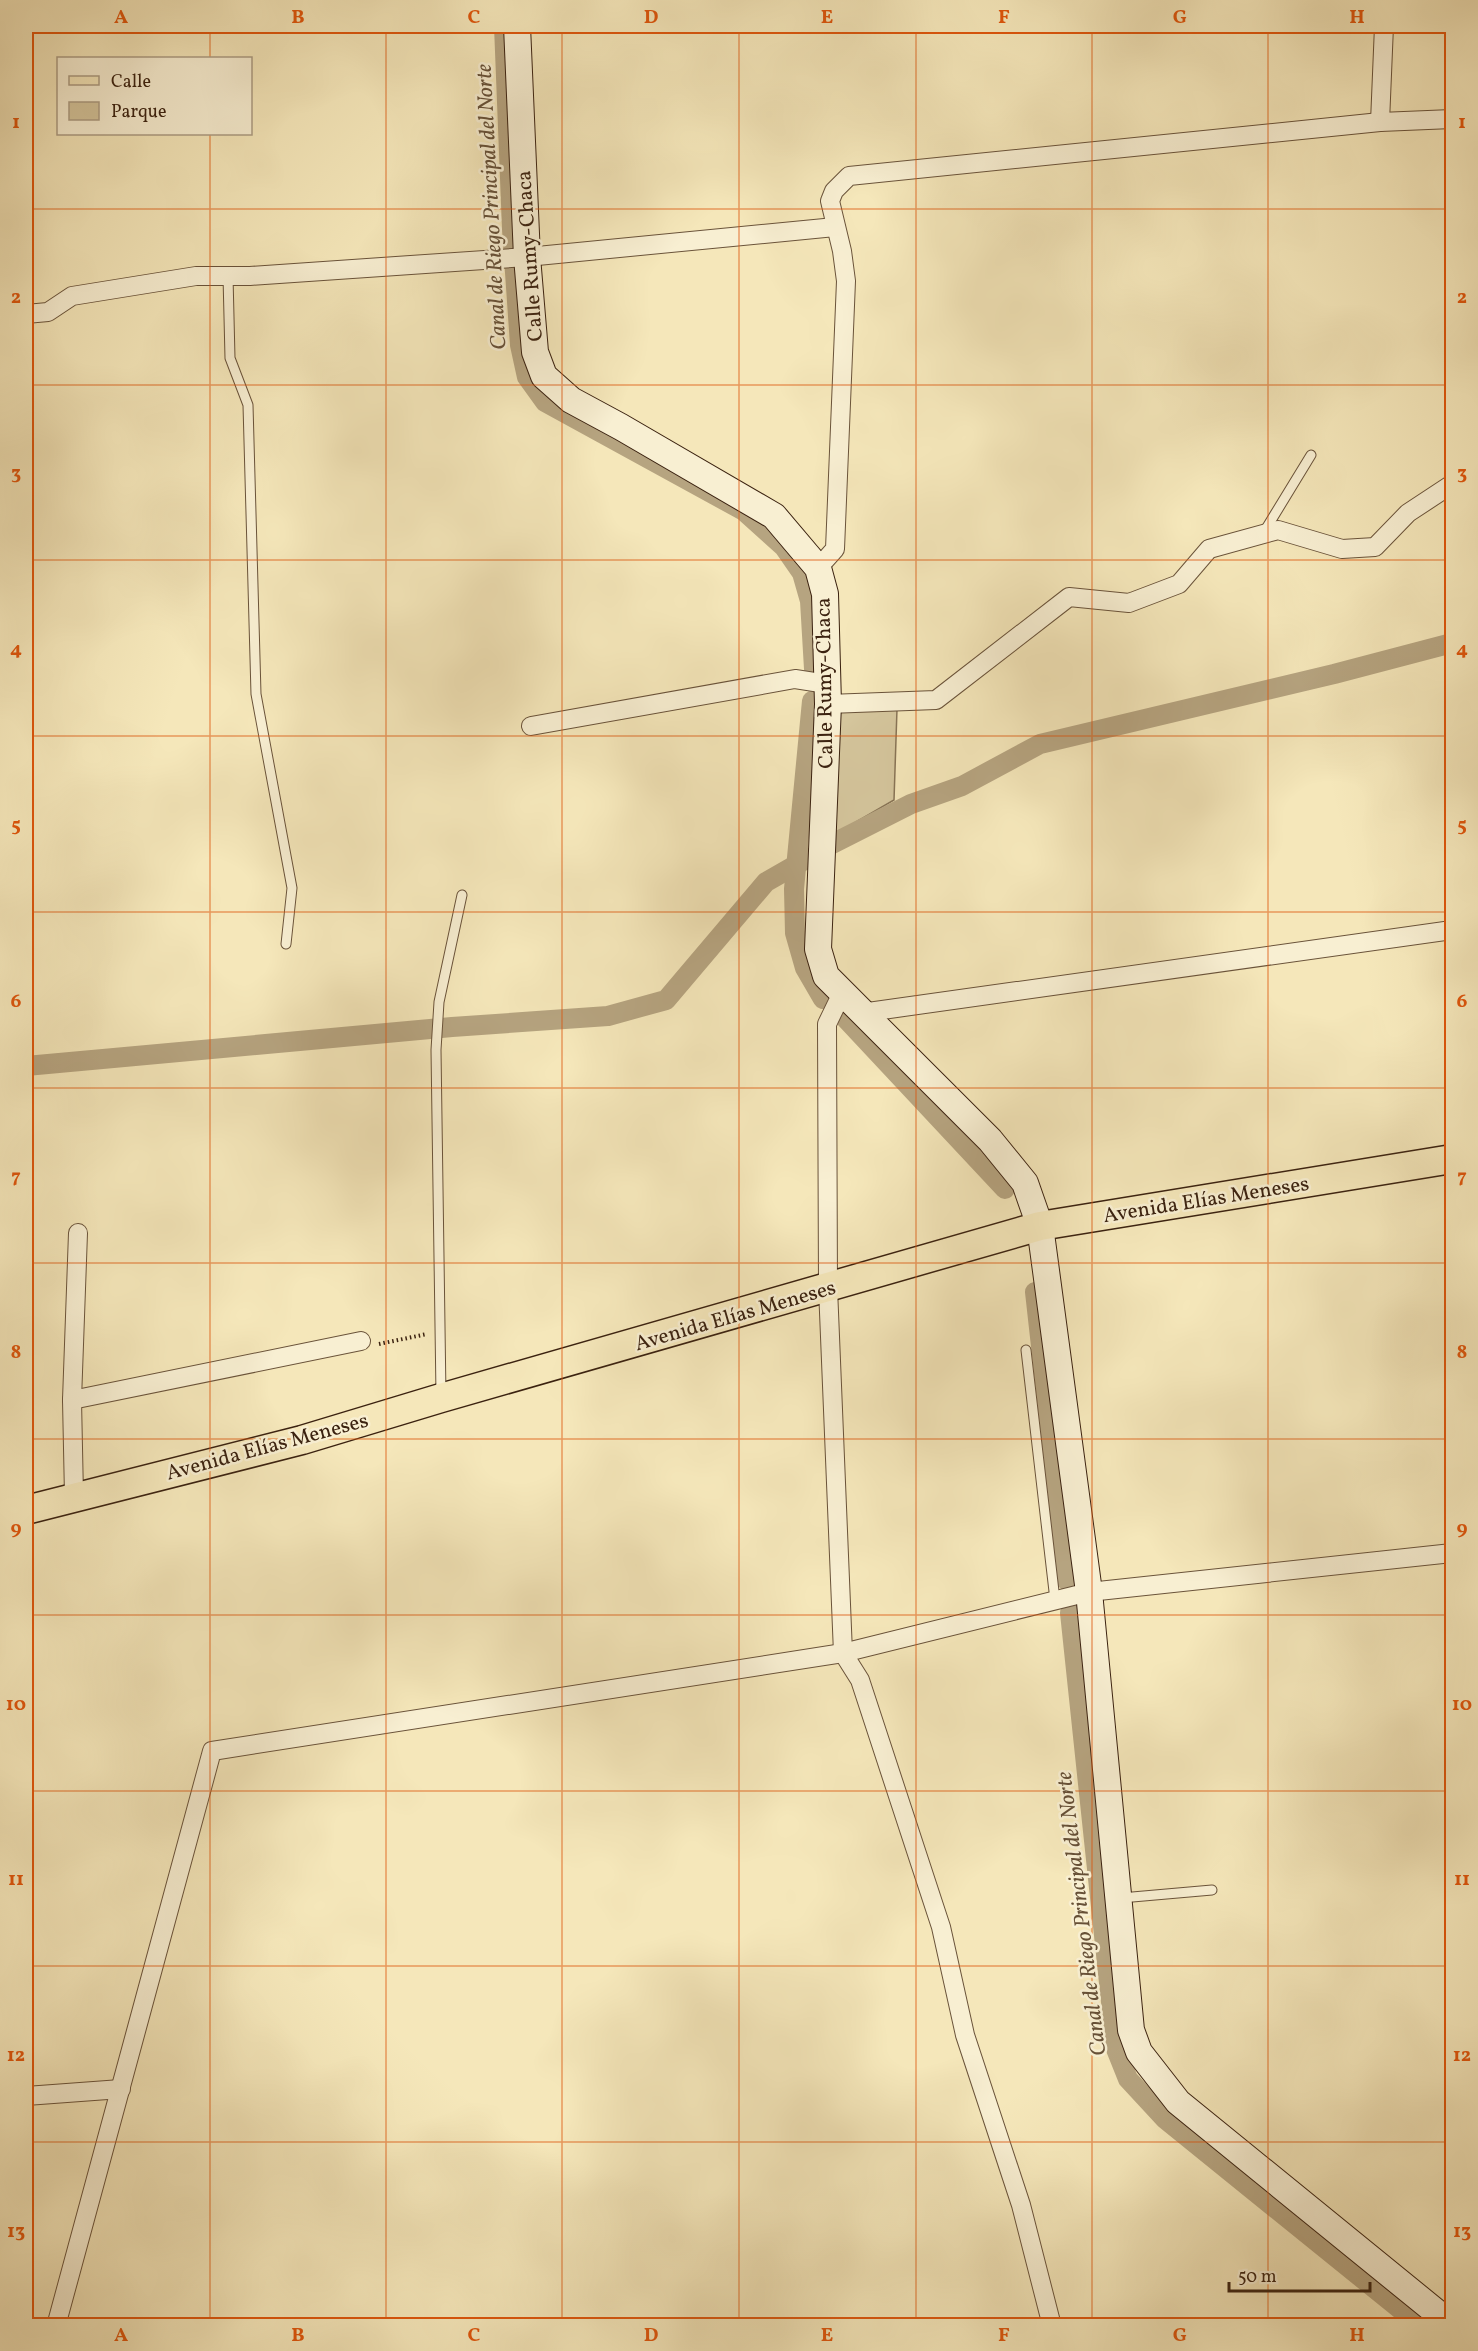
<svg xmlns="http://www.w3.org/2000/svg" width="1478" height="2351" viewBox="0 0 1478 2351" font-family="Vollkorn,serif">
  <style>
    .green { fill: #d5c69d; stroke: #887456; stroke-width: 1.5 }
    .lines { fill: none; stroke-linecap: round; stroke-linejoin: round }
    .canal { stroke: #b6a480; stroke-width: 20 }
    .lane-casing { stroke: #6a533a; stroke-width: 11 }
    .street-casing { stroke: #6a533a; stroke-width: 20 }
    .secondary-casing { stroke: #3b2210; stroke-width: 28 }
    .primary-casing { stroke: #3b2210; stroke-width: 31 }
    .path { stroke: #3b2210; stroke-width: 4; stroke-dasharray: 1.5 3; stroke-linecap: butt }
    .lane { stroke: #f8efd2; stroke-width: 9 }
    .street { stroke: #f8efd2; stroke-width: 18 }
    .secondary { stroke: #f8efd2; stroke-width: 26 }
    .primary { stroke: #f5e7ba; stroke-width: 28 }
    .grid { fill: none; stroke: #df560c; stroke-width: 1.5; stroke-opacity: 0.55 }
    .labels { text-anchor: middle; stroke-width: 5; stroke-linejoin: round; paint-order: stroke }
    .street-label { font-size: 21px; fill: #3b2210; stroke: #f8efd2 }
    .water-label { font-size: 22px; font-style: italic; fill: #665037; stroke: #f8efd2 }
    .neatline { fill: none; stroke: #df560c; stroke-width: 2 }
    .grid-label { font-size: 20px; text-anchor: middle; font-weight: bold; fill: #df560c }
  </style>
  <rect width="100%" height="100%" fill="#f5e7ba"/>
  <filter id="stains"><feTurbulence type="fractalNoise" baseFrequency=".00333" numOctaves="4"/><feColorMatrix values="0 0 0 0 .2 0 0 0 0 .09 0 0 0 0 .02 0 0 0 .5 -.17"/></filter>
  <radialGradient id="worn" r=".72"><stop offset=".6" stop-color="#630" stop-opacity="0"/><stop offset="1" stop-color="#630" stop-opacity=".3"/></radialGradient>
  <!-- green -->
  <path class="green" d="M897,709L894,800L832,836L836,712Z"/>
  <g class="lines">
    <!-- canal -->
    <g class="canal">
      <path d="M504,26L512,229L520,345L527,377L545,402L744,511L784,547L802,573L810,601L814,669"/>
      <path d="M812,701L794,889L795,933L805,968L823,999"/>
      <path d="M832,844L911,804L962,786L1040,744L1334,674L1452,643"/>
      <path d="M846,1019L1005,1189"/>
      <path d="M26,1066L452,1027L608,1016L666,1000L766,882L808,858"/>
      <path d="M1035,1292L1067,1581"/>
      <path d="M1070,1613L1116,2049L1128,2079L1165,2119L1421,2326"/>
    </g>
    <!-- lane casing -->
    <g class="lane-casing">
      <g id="lane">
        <path d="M228,276L230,358L248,405L256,694L292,888L286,944"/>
        <path d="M1264,532L1311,455"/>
        <path d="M1026,1350L1055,1600"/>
        <path d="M441,1395L436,1050L439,1002L462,895"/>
        <path d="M1121,1898L1212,1890"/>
      </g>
    </g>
    <!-- street casing -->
    <g class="street-casing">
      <g id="street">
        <path d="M1380,122L1384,26"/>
        <path d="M26,314L48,312L72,296L196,276H250L527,257L835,227"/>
        <path d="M818,568L835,549L846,281L842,251L830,201L834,191L849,176L1380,122L1452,119"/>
        <path d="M828,704L936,700L1069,597L1129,603L1179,584L1209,549L1278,530L1342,549L1375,547L1408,513L1452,484"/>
        <path d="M531,726L795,679L827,684"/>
        <path d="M842,993L827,1024L828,1288L843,1653L860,1680L941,1927L965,2035L1021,2205L1052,2326"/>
        <path d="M861,1013L1452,930"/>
        <path d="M72,1400L361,1341"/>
        <path d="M74,1496L72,1400L78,1233"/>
        <path d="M26,2096L121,2089"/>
        <path d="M56,2326L212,1751L843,1653L1089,1592L1452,1553"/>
      </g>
    </g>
    <!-- secondary casing -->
    <g class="secondary-casing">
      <path id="secondary" d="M517,26L527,257L535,352L544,376L571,400L621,427L774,516L818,568L825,594L828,704L818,949L826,976L990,1140L1025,1183L1040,1226L1089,1592L1131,2030L1139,2052L1178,2102L1452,2325"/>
    </g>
    <!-- primary casing -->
    <g class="primary-casing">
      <path id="primary" d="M26,1510L302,1440L441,1398L1040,1226L1452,1159"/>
    </g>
    <!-- path -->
    <path class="path" d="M379,1344L427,1334"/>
    <!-- lane -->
    <use href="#lane" class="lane"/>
    <!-- street -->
    <use href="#street" class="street"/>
    <!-- secondary -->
    <use href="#secondary" class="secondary"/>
    <!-- primary -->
    <use href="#primary" class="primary"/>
  </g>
  <!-- grid -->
  <path class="grid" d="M210,26V58M386,26V2326M562,26V2326M739,26V2326M916,26V2326M1092,26V2326M1268,26V2326M210,134V2326M26,209H1452M26,385H1452M26,560H1452M26,736H1452M26,912H1452M26,1088H1452M26,1263H1452M26,1439H1452M26,1615H1452M26,1791H1452M26,1966H1452M26,2142H1452"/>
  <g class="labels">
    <!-- street labels -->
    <g class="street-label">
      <text transform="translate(529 256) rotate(-94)" y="7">Calle Rumy-Chaca</text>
      <text transform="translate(824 683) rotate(-91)" y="7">Calle Rumy-Chaca</text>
      <text transform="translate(1206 1199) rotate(-9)" y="7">Avenida Elías Meneses</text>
      <text transform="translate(735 1315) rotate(-16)" y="7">Avenida Elías Meneses</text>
      <text transform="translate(267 1446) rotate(-15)" y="7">Avenida Elías Meneses</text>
    </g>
    <!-- water labels -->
    <g class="water-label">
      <text transform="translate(490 207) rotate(-93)" y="8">Canal de Riego Principal del Norte</text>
      <text transform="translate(1080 1914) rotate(-97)" y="8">Canal de Riego Principal del Norte</text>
    </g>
  </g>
  <!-- margin -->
  <rect width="1478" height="2351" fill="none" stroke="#f5e7ba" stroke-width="66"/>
  <!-- legend -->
  <rect x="57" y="57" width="195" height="78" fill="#f8efd2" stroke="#ac9d84" stroke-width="1.5"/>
  <rect x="69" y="76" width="30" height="9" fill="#f5e7ba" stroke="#ac9d84" stroke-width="1.5"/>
  <text x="111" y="87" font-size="18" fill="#3b2210">Calle</text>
  <rect x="69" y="102" width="30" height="18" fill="#d5c69d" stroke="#ac9d84" stroke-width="1.5"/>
  <text x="111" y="117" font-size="18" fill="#3b2210">Parque</text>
  <!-- scale -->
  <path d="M1229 2282v9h141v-9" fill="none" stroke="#3b2210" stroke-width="3"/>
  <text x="1238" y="2282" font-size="18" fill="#3b2210" stroke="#f8efd2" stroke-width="4.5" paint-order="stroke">50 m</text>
  <rect x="33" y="33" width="1412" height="2285" class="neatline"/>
  <g class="grid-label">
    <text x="121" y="23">A</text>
    <text x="298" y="23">B</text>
    <text x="474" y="23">C</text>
    <text x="651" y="23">D</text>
    <text x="827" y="23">E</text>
    <text x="1004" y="23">F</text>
    <text x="1180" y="23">G</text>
    <text x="1357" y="23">H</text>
    <text x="16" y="128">1</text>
    <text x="1462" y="128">1</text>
    <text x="16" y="303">2</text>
    <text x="1462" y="303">2</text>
    <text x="16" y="479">3</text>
    <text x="1462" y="479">3</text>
    <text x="16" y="655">4</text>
    <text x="1462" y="655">4</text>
    <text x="16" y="831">5</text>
    <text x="1462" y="831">5</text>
    <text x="16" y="1007">6</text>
    <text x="1462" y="1007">6</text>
    <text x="16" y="1182">7</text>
    <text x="1462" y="1182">7</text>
    <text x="16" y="1358">8</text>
    <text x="1462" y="1358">8</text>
    <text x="16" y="1534">9</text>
    <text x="1462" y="1534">9</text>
    <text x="16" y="1710">10</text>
    <text x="1462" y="1710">10</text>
    <text x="16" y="1885">11</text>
    <text x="1462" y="1885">11</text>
    <text x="16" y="2061">12</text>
    <text x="1462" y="2061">12</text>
    <text x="16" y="2237">13</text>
    <text x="1462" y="2237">13</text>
    <text x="121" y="2341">A</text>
    <text x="298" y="2341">B</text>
    <text x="474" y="2341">C</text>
    <text x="651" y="2341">D</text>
    <text x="827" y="2341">E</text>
    <text x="1004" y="2341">F</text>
    <text x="1180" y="2341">G</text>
    <text x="1357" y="2341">H</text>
  </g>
  <rect width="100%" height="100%" filter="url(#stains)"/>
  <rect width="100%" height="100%" fill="url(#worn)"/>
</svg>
